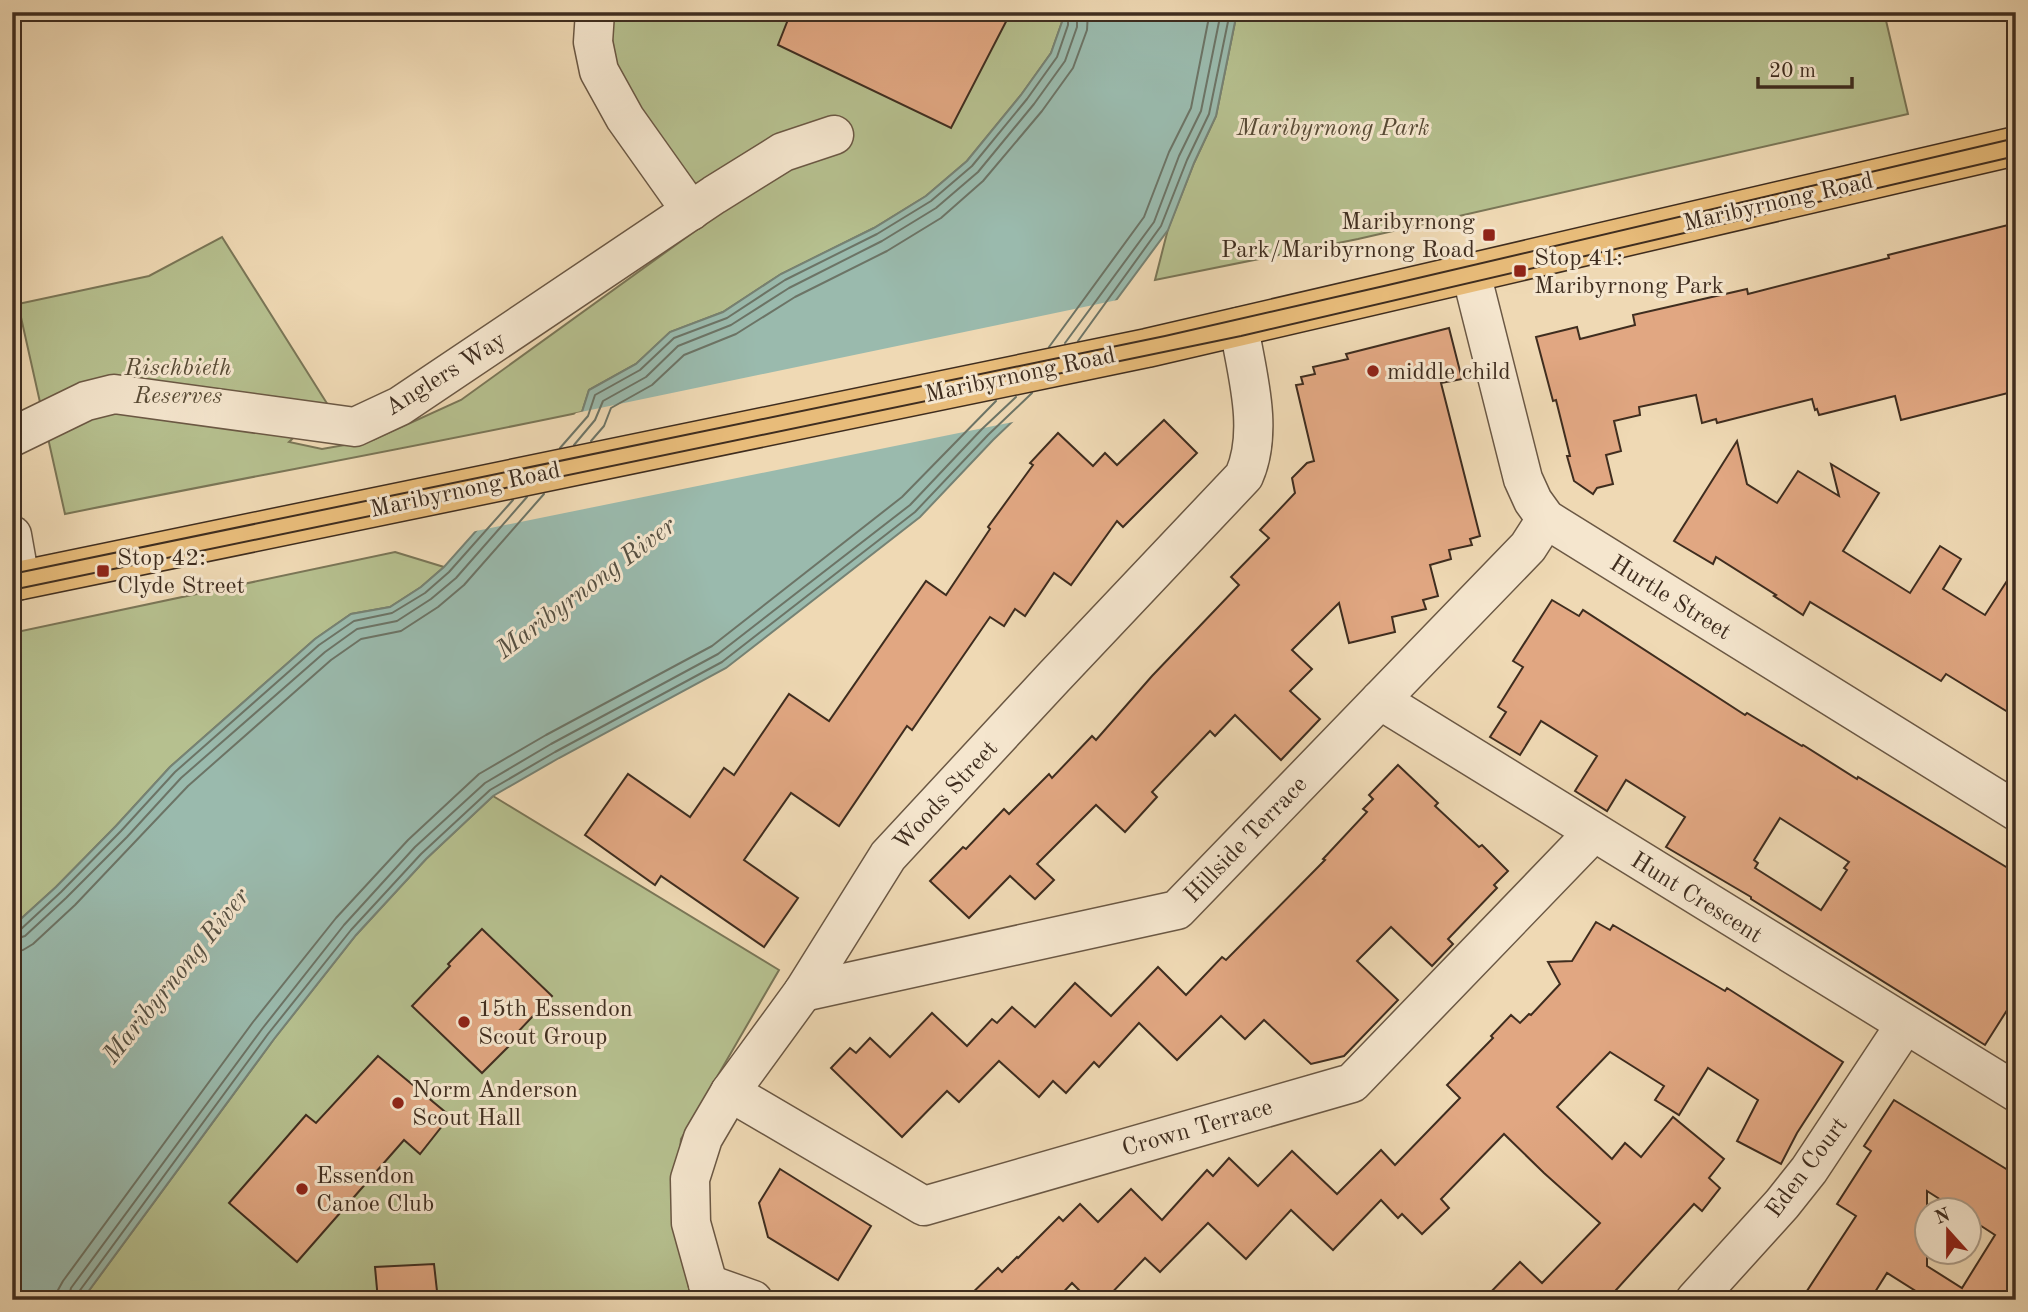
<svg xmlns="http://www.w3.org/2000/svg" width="2028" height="1312" viewBox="0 0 2028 1312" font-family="'Old Standard TT',serif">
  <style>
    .green { fill: #b6c08f; stroke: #7a7657; stroke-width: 2 }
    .water { fill: #9abaad; stroke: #768274; stroke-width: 2 }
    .pier { fill: #efd9b4 }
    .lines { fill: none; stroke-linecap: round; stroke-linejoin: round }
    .shore { stroke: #6c7466; stroke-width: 2 }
    .building { fill: #e1a782; stroke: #3f2d1f; stroke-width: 2; fill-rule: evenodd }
    .minor-casing { stroke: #6b5844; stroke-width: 41 }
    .major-casing { stroke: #3f2d1f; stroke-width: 41 }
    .minor { stroke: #f5e6ce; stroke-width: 38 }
    .major { stroke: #e8bc7a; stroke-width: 38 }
    .tram { stroke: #3f2d1f; stroke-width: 2 }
    .poi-dot { fill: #8f2418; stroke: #f5e6ce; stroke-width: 2.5 }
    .labels { text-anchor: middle; stroke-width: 6; stroke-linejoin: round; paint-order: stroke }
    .park-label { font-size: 24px; font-style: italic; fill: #574a35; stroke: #f5e6ce }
    .street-label { font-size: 24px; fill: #3f2d1f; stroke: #f5e6ce }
    .poi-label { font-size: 24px; fill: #3f2d1f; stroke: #f5e6ce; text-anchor: start }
    .water-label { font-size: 26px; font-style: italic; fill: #565042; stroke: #f5e6ce }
  </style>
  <rect width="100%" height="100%" fill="#efd9b4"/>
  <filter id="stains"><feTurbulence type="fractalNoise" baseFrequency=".00286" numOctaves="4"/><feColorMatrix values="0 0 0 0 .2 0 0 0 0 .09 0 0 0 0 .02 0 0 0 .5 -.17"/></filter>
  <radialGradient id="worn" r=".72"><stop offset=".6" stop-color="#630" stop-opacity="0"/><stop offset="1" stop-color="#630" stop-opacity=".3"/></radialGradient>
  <!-- green -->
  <g class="green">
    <path d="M608,12H1061L1062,22L1051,53L1021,95L967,161L926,196L874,228L781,274L723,312L670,332L636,364L589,390L582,412C410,448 237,479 65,514L18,304L149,276L222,237L328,405L289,442L322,449L373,440L461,400L713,218L619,84Z"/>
    <path d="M1237,12H1884L1908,114L1358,239L1155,280L1168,229L1194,163L1216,116Z"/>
    <path d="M395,552L444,567L421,587L390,607L351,614L315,639L170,767L116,826L56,887L12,927V633Z"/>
    <path d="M493,796L779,970L681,1139L677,1178L712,1300H82L274,1039L356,935L426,859Z"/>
  </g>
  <!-- water -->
  <path class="water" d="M1061,12H1237L1216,116L1194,163L1168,230L1060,376L993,440L920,517L726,668L559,758L493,796L426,859L356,935L274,1039L82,1300H12V927L56,887L116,826L170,767L315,639L351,614L390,607L421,587L444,567L582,412L589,390L636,364L670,332L723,312L781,274L874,228L926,196L967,161L1021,95L1051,53L1062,22Z"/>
  <!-- pier -->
  <path class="pier" d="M1122,299L1063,378L1018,421L471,532L576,413Z"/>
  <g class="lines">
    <!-- shore -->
    <g class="shore">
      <path d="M1078,341L1161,226L1187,160L1209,114L1230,12"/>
      <path d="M1065,343L1154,222L1179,156L1201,111L1221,12"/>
      <path d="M1049,347L1144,217L1169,152L1191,108L1210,12"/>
      <path d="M591,441L604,426L611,408L652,385L684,355L736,334L795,297L887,251L941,218L983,181L1042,111L1073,68L1087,30L1088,12"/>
      <path d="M574,445L595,420L603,401L646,377L678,346L731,325L789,288L882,241L936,208L978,172L1034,104L1065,61L1077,27V12"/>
      <path d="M560,448L588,416L595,395L640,370L674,338L727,318L785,280L877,234L931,201L972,166L1027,99L1057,57L1068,25V12"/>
      <path d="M12,932L20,930L61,892L121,831L175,772L319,645L354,621L392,613L425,593L449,572L513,500"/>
      <path d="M12,940L25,936L66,898L127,837L181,778L325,652L357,629L397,621L431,599L456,578L527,497"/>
      <path d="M12,951L23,950L33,944L75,905L188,786L331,660L361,639L401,631L438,607L464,585L544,494"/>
      <path d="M57,1300L58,1290L63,1281L253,1022L336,918L408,840L479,774L546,735L712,646L902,497L996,401"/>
      <path d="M68,1300L71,1288L262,1029L344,925L415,847L485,783L551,744L718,654L910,505L982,429L1016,397"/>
      <path d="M77,1300L78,1293L268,1034L351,930L421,854L490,790L555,752L722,662L915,512L988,435L1032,393"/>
    </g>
  </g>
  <!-- building -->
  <g class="building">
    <path d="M791,12H1011L951,128L778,45Z"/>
    <path d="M2016,223V391L1901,420L1895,396L1819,415L1817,409L1815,410L1812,399L1717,423L1716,419L1702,423L1696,395L1639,407L1640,415L1614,421L1621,451L1606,455L1613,484L1597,488L1593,494L1574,481L1567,456H1570L1556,400L1553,401L1536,337L1577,327L1580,339L1635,325L1633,315L1747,289L1748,294L1889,258L1888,255Z"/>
    <path d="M1449,328L1462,379L1441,383L1480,536L1470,539L1472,545L1449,550L1451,559L1430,565L1438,596L1423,600L1426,609L1392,617L1395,632L1349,643L1339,603L1292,650L1312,669L1290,691L1320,719L1281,760L1235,715L1215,736L1210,731L1152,792L1157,797L1125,832L1096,805L1037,864L1054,880L1035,899L1010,876L969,918L930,881L963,847L966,849L1004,809L1009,814L1049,774L1052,778L1092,736L1096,740L1152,676L1239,585L1231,577L1269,538L1260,530L1295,493L1292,478L1307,463L1314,461L1296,385L1303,384L1301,377L1315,374L1313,367L1348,359L1346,354Z"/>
    <path d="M1164,420L1197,453L1123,527L1117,521L1071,585L1054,573L1025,616L1015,609L1004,626L990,617L912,730L907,726L839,826L791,793L744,860L798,898L764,947L661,876L655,885L585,835L628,774L690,817L724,768L734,775L789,694L829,721L926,581L946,595L990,529L988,527L1033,465L1030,463L1058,433L1093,466L1105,453L1117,465Z"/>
    <path d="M1737,441L1747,484L1777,503L1798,471L1839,496L1831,464L1879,493L1843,551L1910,593L1940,546L1961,559L1943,589L1985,615L2016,567V717L1946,674L1941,681L1810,602L1803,615L1774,596L1776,595L1716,557L1713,564L1674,541Z"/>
    <path d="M1552,600L1579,616L1583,610L1745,715L1747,713L1802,746L1803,745L1857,779L1858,777L2016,873V996L1985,1045L1751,899V897L1666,847L1685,817L1626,780L1607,811L1575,791L1597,756L1541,721L1520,755L1490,737L1506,712L1498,707L1523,667L1513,661ZM1780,818L1849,862L1844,868L1847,870L1821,910L1755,868L1758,863L1754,860Z"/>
    <path d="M1398,765L1438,803L1435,806L1479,847L1482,845L1508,871L1494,885L1497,888L1448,939L1453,944L1432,966L1391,927L1357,961L1398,1000L1344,1056L1311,1064L1264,1020L1245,1039L1221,1016L1177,1060L1139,1023L1099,1067L1094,1062L1066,1093L1053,1081L1039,1097L999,1061L959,1102L947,1091L902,1137L831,1068L850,1048L856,1053L870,1038L890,1057L932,1013L967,1046L992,1019L997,1023L1012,1007L1035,1027L1075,983L1111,1016L1158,967L1186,995L1222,957L1226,960L1325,860L1323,859L1367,812L1363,809L1373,799L1369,795Z"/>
    <path d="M1596,922L1610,930L1613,925L1725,991L1727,988L1843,1062L1797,1133L1781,1164L1737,1141L1758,1100L1708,1068L1679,1115L1655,1100L1664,1086L1610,1052L1557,1107L1612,1159L1625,1143L1641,1157L1673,1117L1724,1159L1709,1178L1720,1188L1702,1211L1694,1204L1607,1300H1483L1520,1262L1542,1283L1600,1223L1544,1173L1504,1134L1441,1199L1449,1208L1422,1234L1402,1214L1398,1218L1381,1200L1333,1250L1291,1210L1246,1259L1208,1223L1160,1272L1145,1258L1105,1300H1089L1072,1283L1056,1300H965L998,1268L1002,1272L1017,1257L1018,1258L1059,1217L1063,1221L1080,1204L1098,1222L1131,1189L1162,1220L1207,1170L1213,1176L1229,1158L1258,1186L1292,1151L1337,1194L1381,1150L1395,1165L1460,1098L1447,1085L1493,1038L1491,1036L1511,1015L1520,1023L1529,1014L1531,1015L1560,984L1548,962L1572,961Z"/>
    <path d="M482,929L552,996L514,1036L517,1038L482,1073L412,1006L450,966L448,964Z"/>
    <path d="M378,1056L450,1116L420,1154L404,1140L297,1262L229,1203L306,1115L316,1123Z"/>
    <path d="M1894,1100L2016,1175V1300H1930L1887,1273L1870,1300H1801L1856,1216L1837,1204L1871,1151L1864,1146ZM1927,1191L1957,1210H1969V1218L1995,1235L1962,1288L1927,1266Z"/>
    <path d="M780,1169L871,1226L838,1280L768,1237L759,1203Z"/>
    <path d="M434,1264L438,1300H378L375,1267Z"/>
  </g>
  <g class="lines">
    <!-- minor casing -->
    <g class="minor-casing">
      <g id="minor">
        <path d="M595,12L593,42L599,71L625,118L691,211"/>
        <path d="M1471,273L1523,479L1533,501L1546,519L2016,811"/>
        <path d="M12,437L86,401L114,394L355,427L400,406L714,195L783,152L834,135"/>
        <path d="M12,535L20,580"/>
        <path d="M1380,700L2016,1092"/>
        <path d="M803,992L1177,910L1528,547L1546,519"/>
        <path d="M730,1092L924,1206L1352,1083L1593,833"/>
        <path d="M708,1284L753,1300"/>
        <path d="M714,1300L708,1284L691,1223L690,1179L703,1138L730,1092L803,992L888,856L1053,678L1244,476C1264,431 1247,374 1239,327"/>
        <path d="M1695,1300L1782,1204L1809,1170L1905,1025"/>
      </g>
    </g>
    <!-- major casing -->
    <g class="major-casing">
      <path id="major" d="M12,582L1147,348L2016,146"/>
    </g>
    <!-- minor -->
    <use href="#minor" class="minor"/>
    <!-- major -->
    <use href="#major" class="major"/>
    <!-- tram -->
    <g class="tram">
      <path d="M12,574L1165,336L1384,286L2016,138"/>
      <path d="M12,590L1241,336L2016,156"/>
    </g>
  </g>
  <!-- markers -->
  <g class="poi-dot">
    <rect x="1482" y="228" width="14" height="14" rx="3.5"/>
    <rect x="1513" y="264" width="14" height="14" rx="3.5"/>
    <circle cx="1373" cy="371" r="7"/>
    <rect x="96" y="564" width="14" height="14" rx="3.5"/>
    <circle cx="464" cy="1022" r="7"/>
    <circle cx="398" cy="1103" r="7"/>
    <circle cx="302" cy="1189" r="7"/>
  </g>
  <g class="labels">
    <!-- park labels -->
    <g class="park-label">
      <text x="1333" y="135">Maribyrnong Park</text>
      <text x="178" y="375">Rischbieth<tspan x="178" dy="28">Reserves</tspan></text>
    </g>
    <!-- street labels -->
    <g class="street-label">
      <text transform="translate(1778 201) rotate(-13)" y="8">Maribyrnong Road</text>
      <text transform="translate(445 373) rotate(-32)" y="8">Anglers Way</text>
      <text transform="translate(1020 374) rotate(-12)" y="8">Maribyrnong Road</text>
      <text transform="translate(465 489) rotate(-12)" y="8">Maribyrnong Road</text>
      <text transform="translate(1671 597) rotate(32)" y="8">Hurtle Street</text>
      <text transform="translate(945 795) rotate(-47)" y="8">Woods Street</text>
      <text transform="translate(1245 839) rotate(-46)" y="8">Hillside Terrace</text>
      <text transform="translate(1697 897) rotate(32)" y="8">Hunt Crescent</text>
      <text transform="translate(1197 1127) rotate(-16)" y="8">Crown Terrace</text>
      <text transform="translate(1806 1167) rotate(-53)" y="8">Eden Court</text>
    </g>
    <!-- poi labels -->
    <g class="poi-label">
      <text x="1475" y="229" text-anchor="end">Maribyrnong<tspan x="1475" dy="28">Park/Maribyrnong Road</tspan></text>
      <text x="1534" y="265">Stop 41:<tspan x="1534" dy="28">Maribyrnong Park</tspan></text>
      <text x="1387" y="379">middle child</text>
      <text x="117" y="565">Stop 42:<tspan x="117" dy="28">Clyde Street</tspan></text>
      <text x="478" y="1016">15th Essendon<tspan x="478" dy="28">Scout Group</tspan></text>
      <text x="412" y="1097">Norm Anderson<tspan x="412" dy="28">Scout Hall</tspan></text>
      <text x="316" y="1183">Essendon<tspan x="316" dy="28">Canoe Club</tspan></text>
    </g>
    <!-- water labels -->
    <g class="water-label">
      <text transform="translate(585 587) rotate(-37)" y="9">Maribyrnong River</text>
      <text transform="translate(175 975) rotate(-51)" y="9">Maribyrnong River</text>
    </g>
  </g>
  <!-- margin -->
  <rect width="2028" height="1312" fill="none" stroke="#efd9b4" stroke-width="42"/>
  <rect x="14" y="14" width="2000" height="1284" fill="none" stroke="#3f2d1f" stroke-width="3.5"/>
  <rect x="21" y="21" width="1986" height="1270" fill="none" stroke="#3f2d1f" stroke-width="2"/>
  <!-- north arrow -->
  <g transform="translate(1948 1231) rotate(339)"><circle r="33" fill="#f5e6ce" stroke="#ac9c88" stroke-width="2"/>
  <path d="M0-5L12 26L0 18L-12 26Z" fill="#8f2418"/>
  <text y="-10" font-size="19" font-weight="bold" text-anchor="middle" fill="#3f2d1f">N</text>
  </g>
  <!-- scale -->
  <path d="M1758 77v10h94v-10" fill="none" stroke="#3f2d1f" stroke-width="3.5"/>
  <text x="1769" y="77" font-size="21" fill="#3f2d1f" stroke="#f5e6ce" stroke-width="5" paint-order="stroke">20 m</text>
  <rect width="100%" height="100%" filter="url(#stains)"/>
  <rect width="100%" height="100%" fill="url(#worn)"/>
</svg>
